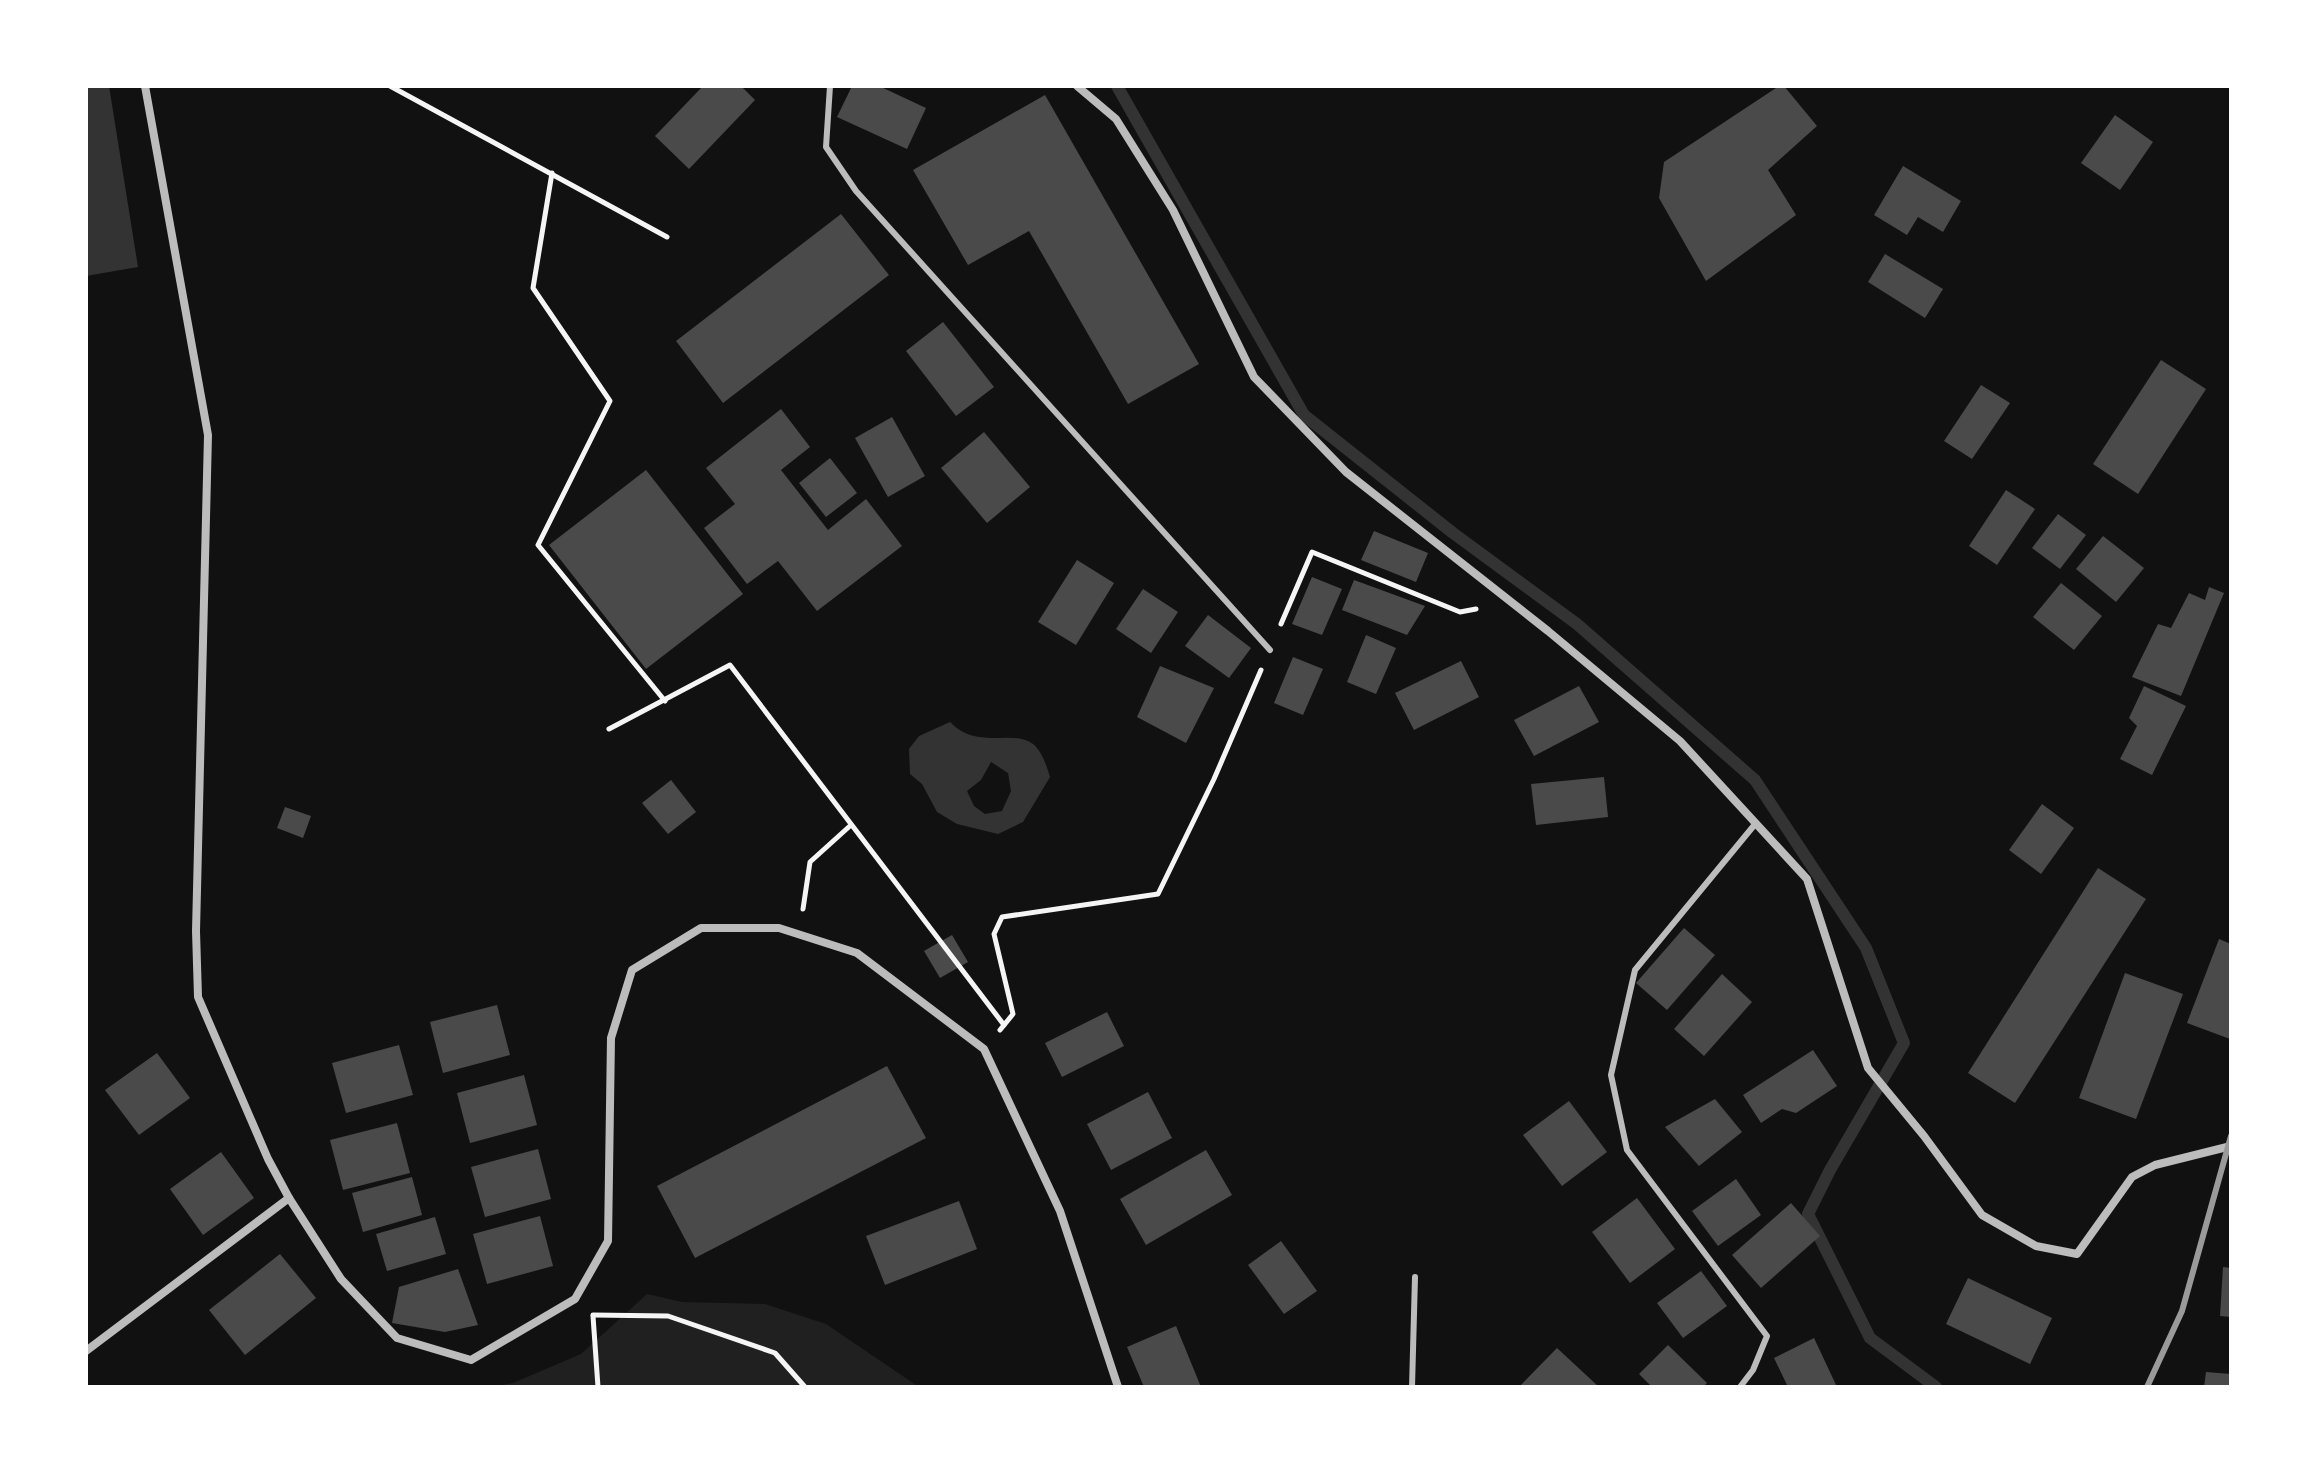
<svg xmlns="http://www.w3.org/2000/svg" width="2317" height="1473" viewBox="0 0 2317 1473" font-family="'Golos Text',sans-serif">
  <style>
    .green { fill: #202020 }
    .water { fill: #333; fill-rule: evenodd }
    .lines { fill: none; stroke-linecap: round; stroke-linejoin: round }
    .stream { stroke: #333; stroke-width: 12 }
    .building { fill: #4a4a4a }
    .path { stroke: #f5f5f5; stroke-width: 5 }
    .service { stroke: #bcbcbc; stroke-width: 6 }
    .minor { stroke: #bcbcbc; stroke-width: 8 }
    .rail { stroke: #9a9a9a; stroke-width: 6 }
  </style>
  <rect width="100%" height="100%" fill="#111"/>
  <!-- green -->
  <path class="green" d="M647,1294L682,1302L765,1304L826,1324L919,1387H490L513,1383L581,1354Z"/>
  <!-- water -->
  <g class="water">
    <path d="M86,86H109L138,267L86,276Z"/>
    <path d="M950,722C978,751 1011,728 1033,744C1042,751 1047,767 1050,777L1023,822L998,834L957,824L937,812L922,784L910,774L909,749L919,736ZM991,762L1008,773L1011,791L1002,811L985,814L974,806L967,791L981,780Z"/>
  </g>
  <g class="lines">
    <!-- stream -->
    <path class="stream" d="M1117,86L1304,415L1453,533L1577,624L1755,780L1866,948L1904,1043L1830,1170L1808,1214L1870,1338L1936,1387"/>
  </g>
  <!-- building -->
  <g class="building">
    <path d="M703,86H741L755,100L689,169L655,136Z"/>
    <path d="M852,86H879L926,108L907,149L837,117Z"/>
    <path d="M1779,86H1784L1817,126L1768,170L1796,215L1706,281L1659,198L1664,162Z"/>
    <path d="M1045,95L1199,364L1128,404L1029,231L968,265L913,170Z"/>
    <path d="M2115,115L2153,142L2120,190L2081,163Z"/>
    <path d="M1903,166L1961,201L1943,232L1918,217L1907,235L1874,215Z"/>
    <path d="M841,214L889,275L723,403L676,341Z"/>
    <path d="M1885,254L1943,289L1925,318L1868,282Z"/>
    <path d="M943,322L994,387L956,416L906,351Z"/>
    <path d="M2161,360L2206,389L2138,494L2093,464Z"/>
    <path d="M1981,385L2010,403L1972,459L1944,441Z"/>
    <path d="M781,409L810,447L781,470L828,530L866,499L902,546L817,611L778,561L747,584L704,528L735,504L706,468Z"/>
    <path d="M892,417L925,476L888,497L855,438Z"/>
    <path d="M984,432L1030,487L987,523L941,468Z"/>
    <path d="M830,458L857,493L826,517L799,483Z"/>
    <path d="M646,470L743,594L646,669L549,545Z"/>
    <path d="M2006,490L2035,509L1997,565L1969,546Z"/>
    <path d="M2058,514L2086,535L2060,569L2032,548Z"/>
    <path d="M1374,531L1428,553L1416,582L1361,560Z"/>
    <path d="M2103,536L2144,568L2116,602L2076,569Z"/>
    <path d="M1077,560L1114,583L1076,645L1038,622Z"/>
    <path d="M1312,577L1342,589L1322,635L1292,624Z"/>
    <path d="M1354,580L1425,606L1407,635L1342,610Z"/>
    <path d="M2061,583L2102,616L2074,650L2033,617Z"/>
    <path d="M2209,587L2224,593L2181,696L2132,677L2158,624L2171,628L2189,593L2205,600Z"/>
    <path d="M1143,589L1178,612L1151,653L1116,629Z"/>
    <path d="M1208,615L1251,648L1229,678L1185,646Z"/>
    <path d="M1366,635L1396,648L1376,694L1347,682Z"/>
    <path d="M1293,657L1323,669L1303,715L1274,703Z"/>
    <path d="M1461,661L1479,697L1414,730L1395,693Z"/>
    <path d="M1160,666L1214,688L1186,743L1137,717Z"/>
    <path d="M1579,686L1599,722L1534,756L1514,720Z"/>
    <path d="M2144,686L2186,706L2152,775L2120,759L2137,726L2129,718Z"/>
    <path d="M1604,777L1608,817L1536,825L1531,784Z"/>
    <path d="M671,780L696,812L668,834L642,803Z"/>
    <path d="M2042,804L2074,828L2041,874L2009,850Z"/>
    <path d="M285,807L311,816L303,838L277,828Z"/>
    <path d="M2098,868L2146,899L2015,1103L1968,1073Z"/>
    <path d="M1684,928L1715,955L1667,1010L1636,983Z"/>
    <path d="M952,935L968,962L940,978L924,951Z"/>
    <path d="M2219,939L2231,944L2230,1039L2187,1023Z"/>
    <path d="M2125,973L2183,994L2136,1119L2079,1098Z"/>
    <path d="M1722,974L1752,1002L1704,1056L1674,1029Z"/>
    <path d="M497,1005L510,1055L443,1073L430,1022Z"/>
    <path d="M1107,1012L1124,1046L1062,1077L1045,1043Z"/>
    <path d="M399,1045L413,1095L346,1113L332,1063Z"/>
    <path d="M1813,1050L1837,1086L1796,1113L1782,1109L1761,1123L1743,1095Z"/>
    <path d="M157,1053L190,1098L139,1135L105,1090Z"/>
    <path d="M887,1066L926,1138L695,1258L657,1186Z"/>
    <path d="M524,1075L537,1125L470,1143L457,1093Z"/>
    <path d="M1148,1092L1172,1138L1111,1170L1087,1124Z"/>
    <path d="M1715,1099L1742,1132L1699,1166L1665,1127Z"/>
    <path d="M1569,1101L1607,1152L1562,1186L1523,1135Z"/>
    <path d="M397,1123L410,1173L343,1190L330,1140Z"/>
    <path d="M538,1149L551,1199L485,1217L471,1167Z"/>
    <path d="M1206,1150L1232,1195L1146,1245L1120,1199Z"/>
    <path d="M221,1152L254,1198L203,1235L170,1189Z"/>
    <path d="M412,1177L422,1215L363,1232L352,1193Z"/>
    <path d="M1736,1179L1761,1215L1718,1246L1692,1211Z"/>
    <path d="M1637,1198L1675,1249L1630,1283L1592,1232Z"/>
    <path d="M959,1201L977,1249L885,1285L866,1236Z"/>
    <path d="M1791,1203L1820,1236L1761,1288L1732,1255Z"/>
    <path d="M540,1216L553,1266L487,1284L473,1234Z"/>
    <path d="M435,1217L446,1254L387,1271L376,1234Z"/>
    <path d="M1281,1241L1317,1291L1284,1314L1248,1265Z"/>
    <path d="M280,1254L316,1298L245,1355L209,1310Z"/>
    <path d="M2223,1267L2231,1268V1317L2220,1316Z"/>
    <path d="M458,1269L478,1325L445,1332L392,1323L399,1287Z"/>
    <path d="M1701,1271L1727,1306L1683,1338L1657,1303Z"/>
    <path d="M1968,1278L2052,1318L2030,1364L1946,1324Z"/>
    <path d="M1176,1326L1201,1387H1144L1127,1347Z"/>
    <path d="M1814,1338L1837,1387H1788L1774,1358Z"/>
    <path d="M1668,1345L1707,1383L1703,1387H1652L1639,1374Z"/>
    <path d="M1557,1348L1599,1387H1519Z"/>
    <path d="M2206,1372L2231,1374V1387H2204Z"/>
  </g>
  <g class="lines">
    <!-- path -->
    <g class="path">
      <path d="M390,86L667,237"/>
      <path d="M552,173L533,288L610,401L538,545L665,701"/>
      <path d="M1281,624L1312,552L1460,612L1476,609"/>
      <path d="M609,729L730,665L1004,1025"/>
      <path d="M803,909L810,862L851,825"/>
      <path d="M1000,1030L1013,1014L994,934L1002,917L1158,894L1214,779L1261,670"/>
      <path d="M593,1315L668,1316L775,1353L805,1387"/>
      <path d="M593,1316L598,1387"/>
    </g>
    <!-- service -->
    <g class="service">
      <path d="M830,86L826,147L856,191L1270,650"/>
      <path d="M1412,1387L1415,1277"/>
      <path d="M1740,1387L1753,1370L1767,1336L1627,1150L1611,1075L1635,970L1756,823"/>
    </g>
    <!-- minor -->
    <g class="minor">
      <path d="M145,86L208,435L196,931L198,997L268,1159L289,1198L341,1279L397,1338L471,1360L575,1299L608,1241L611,1038L632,970L701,928H779L857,953L984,1049L1060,1211L1118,1387"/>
      <path d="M1077,86L1116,119L1173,210L1254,377L1346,472L1548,631L1680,741L1807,879L1868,1068L1924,1136L1982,1215L2036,1246L2077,1254L2132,1177L2155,1165L2231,1146"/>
      <path d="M86,1351L289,1198"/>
    </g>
    <!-- rail -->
    <path class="rail" d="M2147,1387L2182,1311L2231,1136"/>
  </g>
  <!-- border -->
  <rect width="2317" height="1473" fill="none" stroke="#ffffff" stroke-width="176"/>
</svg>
